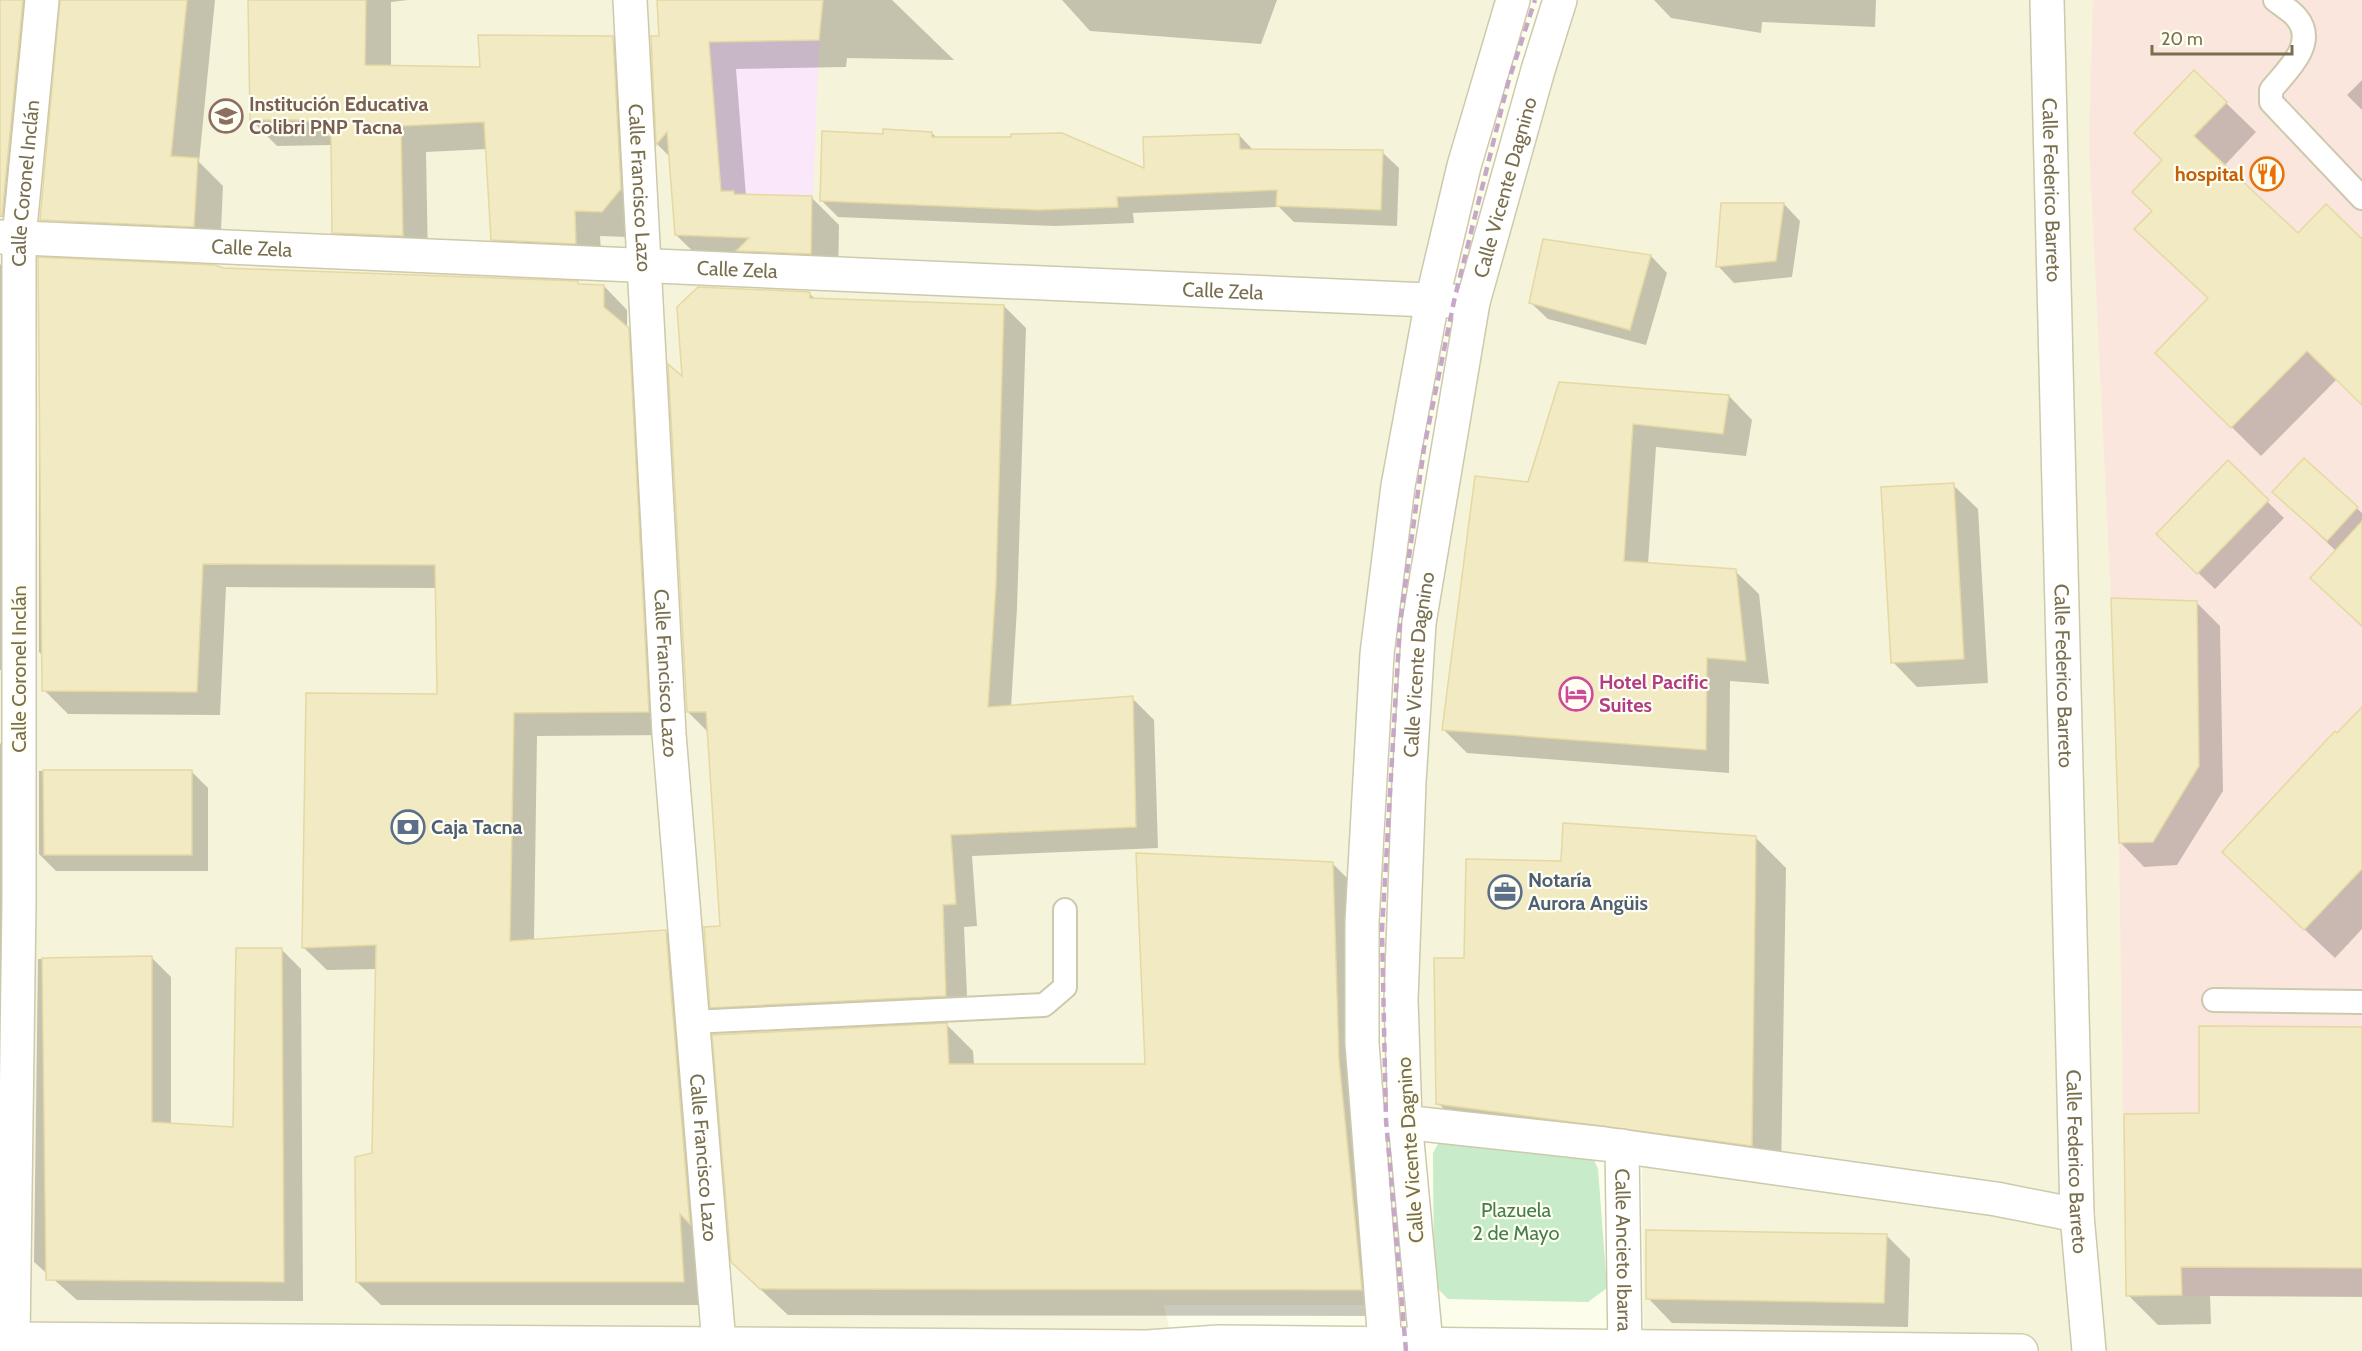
<svg xmlns="http://www.w3.org/2000/svg" width="2362" height="1351" viewBox="0 0 2362 1351" font-family="Cabin,sans-serif">
  <style>
    .residential { fill: #f5f3d9 }
    .education { fill: #fae7f9 }
    .medical { fill: #fbe6de }
    .green { fill: #c8ebc9 }
    .shadow { fill: #0003 }
    .building { fill: #f2eac2; stroke: #e5d8a2; stroke-width: 1.5 }
    .lines { fill: none; stroke-linecap: round; stroke-linejoin: round }
    .lane-casing { stroke: #cdc9ad; stroke-width: 26 }
    .street-casing { stroke: #cdc9ad; stroke-width: 36 }
    .secondary-casing { stroke: #d0cbab; stroke-width: 36 }
    .lane { stroke: #fff; stroke-width: 22 }
    .street { stroke: #fff; stroke-width: 33 }
    .secondary { stroke: #fff; stroke-width: 33 }
    .rail { stroke: #c7a7c8; stroke-width: 4.5; stroke-dasharray: 9 6; stroke-linecap: butt }
    .labels { text-anchor: middle; stroke-width: 4.5; stroke-linejoin: round; paint-order: stroke }
    .education-label { font-size: 20px; font-weight: bold; fill: #785e54; stroke: #fffff2; text-anchor: start }
    .food-label { font-size: 20px; font-weight: bold; fill: #c56008; stroke: #fffff2; text-anchor: end }
    .street-label { font-size: 20px; fill: #796f4d; stroke: #fffff2 }
    .hotel-label { font-size: 20px; font-weight: bold; fill: #b23c85; stroke: #fffff2; text-anchor: start }
    .service-label { font-size: 20px; font-weight: bold; fill: #4e5e75; stroke: #fffff2; text-anchor: start }
    .park-label { font-size: 20px; fill: #447f4c; stroke: #fffff2 }
  </style>
  <rect width="100%" height="100%" fill="#fcfdeb"/>
  <!-- residential -->
  <g class="residential">
    <path d="M0,0H1503L1369,584L1366,1305H1164L1174,1351L0,1326Z"/>
    <path d="M1544,0H2362V1351H1644L1642,1161L1398,1105L1420,542Z"/>
  </g>
  <!-- education -->
  <path class="education" d="M657,0H821L811,242L675,235Z"/>
  <!-- medical -->
  <path class="medical" d="M2093,0H2362V1296H2126L2119,843L2111,598L2089,143Z"/>
  <!-- green -->
  <path class="green" d="M1440,1140L1593,1158L1598,1169L1607,1288L1588,1302L1448,1299L1439,1290L1434,1279L1433,1153Z"/>
  <!-- shadow -->
  <g class="shadow">
    <path d="M0,0H215L199,162L223,186L220,252L152,249L128,226L69,222L43,196L62,8L53,14L30,219L0,217Z"/>
    <path d="M249,0H408L391,2V67L482,68L612,37L638,63L628,237L600,236L602,269L518,265L492,239L487,149L426,152L428,261L359,258L333,232L332,145L277,146L251,120Z"/>
    <path d="M658,0H892L954,60L847,58L846,67L736,69L746,196L811,197L839,225L838,281L704,262L676,235L670,157L658,145L652,37H661Z"/>
    <path d="M1062,0H1277L1261,44L1090,31Z"/>
    <path d="M1654,0H1876L1875,27L1762,22L1761,33L1671,18Z"/>
    <path d="M2194,72L2256,132L2224,166L2298,235L2362,241V404L2337,379L2261,456L2157,353L2209,299L2165,258L2153,212L2164,161Z"/>
    <path d="M2362,80V110L2347,95Z"/>
    <path d="M932,133L937,138L1146,170L1239,135L1254,151L1382,152L1399,168L1397,226L1294,222L1279,207L1133,213L1134,223L1055,226L838,217L821,200L884,135Z"/>
    <path d="M1784,204L1800,221L1792,277L1734,283L1718,266Z"/>
    <path d="M1544,241L1651,256L1667,273L1646,345L1548,319L1531,303Z"/>
    <path d="M0,264L20,284V671L0,670Z"/>
    <path d="M39,265L577,283L581,286H604L627,310V329L652,354L672,735L537,736L534,941L666,931L689,955L707,1305H381L357,1282L374,1155L377,969L327,970L303,947L438,696L437,588L226,587L220,715L68,714L44,690L43,656L39,652Z"/>
    <path d="M809,293L816,300L1004,306L1026,328L1017,608L1011,707L1132,698L1154,720L1158,848L972,856L977,926L964,927L968,1018L734,1029L712,1007L721,927L708,732L688,712L684,380Z"/>
    <path d="M1560,384L1729,396L1752,420L1746,456L1656,447L1648,564L1735,571L1759,594L1769,684L1730,681L1729,773L1467,753L1444,730Z"/>
    <path d="M2304,460L2362,513V627L2312,578L2336,551L2274,492Z"/>
    <path d="M2228,463L2284,518L2215,589L2158,534Z"/>
    <path d="M1953,485L1978,509L1988,683L1917,687L1893,662Z"/>
    <path d="M2196,602L2220,626L2223,791L2177,865L2144,867L2120,842Z"/>
    <path d="M2362,709V929L2335,958L2253,881L2337,736Z"/>
    <path d="M0,743L17,760L0,1301Z"/>
    <path d="M39,771H191L208,788V871H56L39,854Z"/>
    <path d="M1756,838L1786,868L1781,1175L1468,1133L1438,1103L1465,960L1563,862Z"/>
    <path d="M1333,864L1359,890L1388,1316L788,1315L759,1288L947,1025L973,1051L974,1065L1146,1066Z"/>
    <path d="M281,949L301,969L303,1301L77,1300L34,1262L38,959L151,957L171,977V1125L235,1128Z"/>
    <path d="M2362,1028V1297L2210,1296L2211,1324L2158,1325L2128,1295L2201,1115Z"/>
    <path d="M1886,1235L1910,1259L1908,1327L1672,1323L1648,1298Z"/>
  </g>
  <!-- building -->
  <g class="building">
    <path d="M0,0H23L2,216H0Z"/>
    <path d="M60,0H187L171,156L198,158L194,227L40,220Z"/>
    <path d="M248,0H366L365,65L480,67L478,35L613,36L621,189L602,212L575,211L576,244L491,240L484,122L401,126L403,236L332,233L331,137L306,120H250Z"/>
    <path d="M657,0H823L819,40L709,42L721,191H734V194L812,196L811,254L736,251L749,238L675,235L667,132L656,145L651,36H659Z"/>
    <path d="M2194,70L2227,102L2194,136L2298,233L2326,204L2362,239V405L2307,351L2231,428L2155,353L2208,298L2134,229L2152,211L2132,192L2162,160L2134,133Z"/>
    <path d="M883,129L932,132V137H1011V134L1062,133L1144,168L1143,137L1239,134L1240,149L1383,150L1381,210L1276,206L1277,190L1117,197L1118,207L1038,210L820,201L822,131L883,134Z"/>
    <path d="M1721,203H1784L1776,261L1716,267Z"/>
    <path d="M1543,239L1651,255L1630,330L1529,303Z"/>
    <path d="M38,257L214,265L224,268L578,281V284L604,285V307L629,328L649,712L514,713L510,941L666,930L690,1224L680,1214L684,1282H356L355,1157L372,1153L376,945L302,948L306,693L437,694L435,565L203,564L197,692L42,691Z"/>
    <path d="M698,287L810,292V298L1004,305L996,585L988,707L1133,696L1136,827L951,835L956,904L943,905L946,996L710,1008L704,927L720,926L706,712H687L668,364L682,376L677,307Z"/>
    <path d="M1559,382L1729,395L1723,434L1633,424L1624,561L1736,569L1746,661L1707,658L1706,750L1442,730L1475,476L1528,482Z"/>
    <path d="M2304,458L2358,507L2327,541L2272,492Z"/>
    <path d="M2228,460L2269,500L2197,574L2156,534Z"/>
    <path d="M1954,483L1964,659L1891,663L1881,487Z"/>
    <path d="M2362,521V626L2310,578Z"/>
    <path d="M2111,598L2197,601L2199,766L2153,842L2119,843Z"/>
    <path d="M2362,707V869L2304,930L2222,852L2335,731L2337,733Z"/>
    <path d="M43,770H192V855H44Z"/>
    <path d="M1563,823L1756,836L1752,1146L1436,1104L1434,958H1464L1466,859L1561,861Z"/>
    <path d="M1136,853L1333,862L1339,1060L1362,1290L760,1289L731,1262L712,1035L947,1023L949,1064H1145Z"/>
    <path d="M236,948H282L284,1282L46,1280L42,958L152,956V1122L233,1127Z"/>
    <path d="M2199,1026L2362,1027V1268L2181,1267L2182,1295L2126,1296L2124,1114L2199,1113Z"/>
    <path d="M1646,1230L1887,1234L1884,1303L1646,1299Z"/>
  </g>
  <g class="lines">
    <!-- lane casing -->
    <g class="lane-casing">
      <g id="lane">
        <path d="M2275,0C2282,6 2292,11 2297,18C2318,44 2286,71 2271,90V102L2362,198"/>
        <path d="M2214,1000L2362,1002"/>
        <path d="M692,1022L1044,1005L1065,987V910"/>
      </g>
    </g>
    <!-- street casing -->
    <g class="street-casing">
      <g id="street">
        <path id="s1" d="M630,0L669,734L719,1344"/>
        <path id="s2" d="M2047,0L2077,1215L2089,1351"/>
        <path id="s3" d="M0,237L1473,302"/>
        <path d="M1384,1120L1605,1144L1996,1199L2077,1215"/>
        <path id="s4" d="M1622,1146L1625,1351"/>
        <path id="s5" d="M13,1339L19,901V238L42,0"/>
        <path d="M1385,1344L1362,1043V922L1377,654L1398,486L1432,301L1464,166L1513,0"/>
        <path id="s6" d="M1426,1344L1405,1120L1401,1000L1409,782L1419,623L1473,302L1538,70L1560,0"/>
      </g>
    </g>
    <!-- secondary casing -->
    <g class="secondary-casing">
      <path id="secondary" d="M0,1339L1147,1347L1218,1342L2021,1351"/>
    </g>
    <!-- lane -->
    <use href="#lane" class="lane"/>
    <!-- street -->
    <use href="#street" class="street"/>
    <!-- secondary -->
    <use href="#secondary" class="secondary"/>
    <!-- rail -->
    <path class="rail" d="M1406,1351L1386,1120L1382,930L1400,623L1424,448L1454,301L1508,83L1535,0"/>
  </g>
  <!-- icons -->
  <defs>
    <g id="school-ring" transform="scale(1.725)"><circle r="9.5" fill="#fffff2" stroke="#8d6e63" stroke-width="1.5"/><path d="M0-5L7-2L0 1L-7-2ZM-4 1L0 2.5L4 1V4Q0 6-4 4Z" fill="#8d6e63"/></g>
    <g id="restaurant-ring" transform="scale(1.725)"><circle r="9.5" fill="#fffff2" stroke="#e8710a" stroke-width="1.5"/><path d="M-5-6h1v4h1v-4h1v4h1v-4h1v5L-1.5 .5V6h-2V.5L-5-1ZM5-6V6H3V1.5H1.5Q1.5-4 5-6Z" fill="#e8710a"/></g>
    <g id="hotel-ring" transform="scale(1.725)"><circle r="9.5" fill="#fffff2" stroke="#d1479c" stroke-width="1.5"/><path d="M-6-4.5h1.5V1H6V5H4.5V3h-9V5H-6ZM-4 0a1.8 1.8 0 1 1 3.6 0ZM.5 0V-2.5h3Q6-2.5 6 0Z" fill="#d1479c"/></g>
    <g id="bank-ring" transform="scale(1.725)"><circle r="9.5" fill="#fffff2" stroke="#5c6f8a" stroke-width="1.5"/><path d="M-6-4H6V4H-6ZM0-2.3a2.3 2.3 0 1 0 0 4.6a2.3 2.3 0 1 0 0-4.6Z" fill="#5c6f8a"/></g>
    <g id="office-ring" transform="scale(1.725)"><circle r="9.5" fill="#fffff2" stroke="#5c6f8a" stroke-width="1.5"/><path d="M-6-3h4V-5.5h4V-3h4V5H-6ZM-1-4.5V-3h2v-1.5ZM-6 0V1H6V0Z" fill="#5c6f8a"/></g>
  </defs>
  <g fill-rule="evenodd">
    <use href="#school-ring" x="226" y="116"/>
    <use href="#restaurant-ring" x="2267" y="174"/>
    <use href="#hotel-ring" x="1576" y="694"/>
    <use href="#bank-ring" x="408" y="827"/>
    <use href="#office-ring" x="1505" y="892"/>
  </g>
  <g class="labels">
    <!-- education labels -->
    <g class="education-label">
      <text x="249" y="111">Institución Educativa<tspan x="249" dy="23">Colibri PNP Tacna</tspan></text>
    </g>
    <!-- food labels -->
    <g class="food-label">
      <text x="2244" y="181">hospital</text>
    </g>
    <!-- street labels -->
    <g class="street-label">
      <text dy="7" stroke="none"><textPath href="#s5" startOffset="1156">Calle Coronel Inclán</textPath></text>
      <text dy="7" stroke="none"><textPath href="#s1" startOffset="188">Calle Francisco Lazo</textPath></text>
      <text dy="7" stroke="none"><textPath href="#s6" startOffset="1167">Calle Vicente Dagnino</textPath></text>
      <text dy="7" stroke="none"><textPath href="#s2" startOffset="190">Calle Federico Barreto</textPath></text>
      <text dy="7" stroke="none"><textPath href="#s3" startOffset="252">Calle Zela</textPath></text>
      <text dy="7" stroke="none"><textPath href="#s3" startOffset="738">Calle Zela</textPath></text>
      <text dy="7" stroke="none"><textPath href="#s3" startOffset="1224">Calle Zela</textPath></text>
      <text dy="7" stroke="none"><textPath href="#s6" startOffset="681">Calle Vicente Dagnino</textPath></text>
      <text transform="translate(19 669) rotate(-90)" y="7">Calle Coronel Inclán</text>
      <text dy="7" stroke="none"><textPath href="#s1" startOffset="674">Calle Francisco Lazo</textPath></text>
      <text dy="7" stroke="none"><textPath href="#s2" startOffset="676">Calle Federico Barreto</textPath></text>
      <text transform="translate(1410 1150) rotate(-94)" y="7">Calle Vicente Dagnino</text>
      <text dy="7" stroke="none"><textPath href="#s1" startOffset="1160">Calle Francisco Lazo</textPath></text>
      <text dy="7" stroke="none"><textPath href="#s2" startOffset="1162">Calle Federico Barreto</textPath></text>
      <text dy="7" stroke="none"><textPath href="#s4" startOffset="104">Calle Ancieto Ibarra</textPath></text>
    </g>
    <!-- hotel labels -->
    <g class="hotel-label">
      <text x="1599" y="689">Hotel Pacific<tspan x="1599" dy="23">Suites</tspan></text>
    </g>
    <!-- service labels -->
    <g class="service-label">
      <text x="431" y="834">Caja Tacna</text>
      <text x="1528" y="887">Notaría<tspan x="1528" dy="23">Aurora Angüis</tspan></text>
    </g>
    <!-- park labels -->
    <g class="park-label">
      <text x="1516" y="1217">Plazuela<tspan x="1516" dy="23">2 de Mayo</tspan></text>
    </g>
  </g>
  <!-- scale -->
  <path d="M2152 45v9h140v-9" fill="none" stroke="#796f4d" stroke-width="3"/>
  <text x="2161" y="45" font-size="18" fill="#796f4d" stroke="#fffff2" stroke-width="4.5" paint-order="stroke">20 m</text>
</svg>
